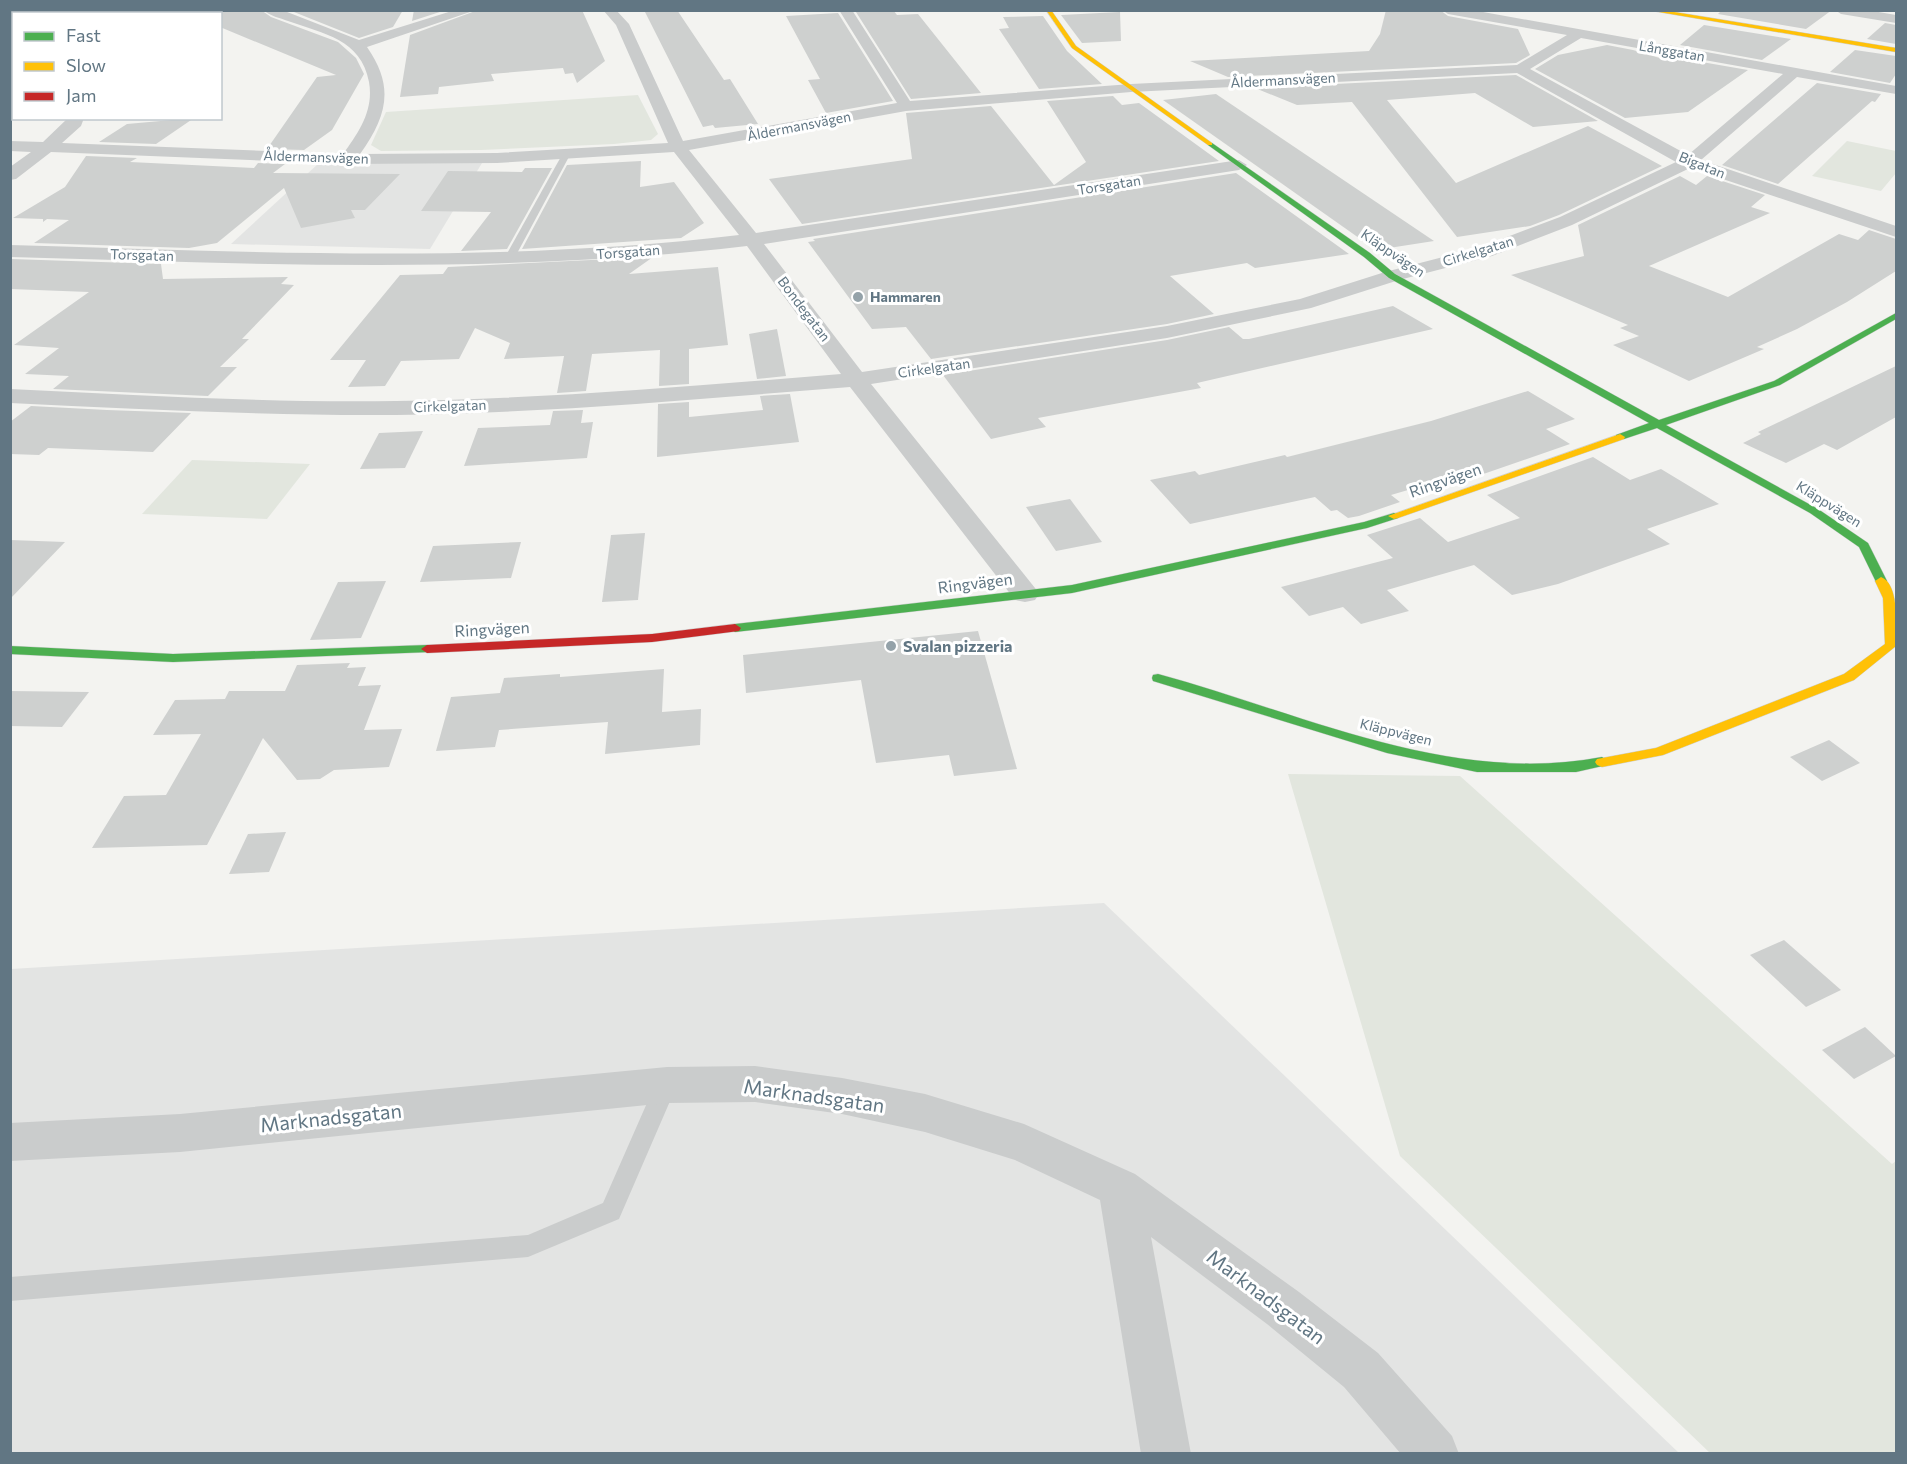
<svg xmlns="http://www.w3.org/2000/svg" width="1907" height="1464" viewBox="0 0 1907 1464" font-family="Commissioner,sans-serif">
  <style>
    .built { fill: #e3e4e3 }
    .green { fill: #e2e6de }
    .building { fill: #ced0cf }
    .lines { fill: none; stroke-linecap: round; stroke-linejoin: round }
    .fast-casing { stroke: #ced0d0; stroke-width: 1 }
    .slow-casing { stroke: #ced0d0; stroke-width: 1 }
    .jam-casing { stroke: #ced0d0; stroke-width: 1 }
    .lane { fill: #cacccc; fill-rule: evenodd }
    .street { fill: #cacccc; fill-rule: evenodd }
    .fast { fill: #4caf50; fill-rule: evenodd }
    .slow { fill: #ffc107; fill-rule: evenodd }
    .jam { fill: #c62828; fill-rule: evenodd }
    .poi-dot { fill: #94a2a9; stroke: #fff; stroke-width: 2 }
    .labels { text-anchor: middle; stroke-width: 6; stroke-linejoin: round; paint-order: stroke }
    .far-street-label { font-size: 14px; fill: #617683; stroke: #fff }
    .far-poi-label { font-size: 14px; font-weight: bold; fill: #617683; stroke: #fff; text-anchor: start }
    .street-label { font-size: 16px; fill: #617683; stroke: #fff }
    .poi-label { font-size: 16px; font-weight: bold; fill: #617683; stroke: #fff; text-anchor: start }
    .near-street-label { font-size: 20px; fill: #617683; stroke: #fff }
  </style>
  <rect width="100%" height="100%" fill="#f3f3f0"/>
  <!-- built -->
  <g class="built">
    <path d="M319,163H482L430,249L231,244Z"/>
    <path d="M1104,903L1679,1453L11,1454V969Z"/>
  </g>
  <!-- green -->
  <g class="green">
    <path d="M638,95L658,134L651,140L614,144L481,150L381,151L371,145L386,112Z"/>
    <path d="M1847,141L1896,151V173L1881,191L1812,176Z"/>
    <path d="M192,460L310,464L267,519L142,514Z"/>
    <path d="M1288,774L1460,776L1892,1164L1896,1161V1453H1710L1400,1156Z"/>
  </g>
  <!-- building -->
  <g class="building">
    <path d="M182,10H261L271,17L338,42L356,58L364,74L332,130L304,150L267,149L317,77L336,75L220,27V14H187Z"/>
    <path d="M289,10H403L393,27L359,38Z"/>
    <path d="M414,10H446L412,21Z"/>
    <path d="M478,10H582L605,61L577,83L573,73L565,74L563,68L491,74L494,81L439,87L438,94L400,97L410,35Z"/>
    <path d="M644,10H677L724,80L730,79L758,124L715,128L713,125L703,127Z"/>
    <path d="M893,10L897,15L918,14L981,93L911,99L856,12Z"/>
    <path d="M1386,10H1440L1448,16L1518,29L1530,55L1516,63L1228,77L1190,61L1369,51L1380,34Z"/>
    <path d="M1722,10H1832L1806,29L1718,14Z"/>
    <path d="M1120,12L1121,41L1082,43L1061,15Z"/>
    <path d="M838,13L893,101L826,113L808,80L820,79L786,16Z"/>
    <path d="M1043,16L1067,51L1102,84L1039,89L999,29L1009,28L1003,17Z"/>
    <path d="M1885,23L1896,25V44L1867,39Z"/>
    <path d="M1704,25L1791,39L1762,60L1680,45Z"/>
    <path d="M1607,45L1633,50L1663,59L1667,56L1748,70L1688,112L1625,118L1535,69L1558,55Z"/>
    <path d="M1855,50L1896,56V74L1890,83L1830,72Z"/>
    <path d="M1516,75L1598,121L1533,127L1475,93L1387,100L1456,183L1588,126L1662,166L1559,215L1530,226L1457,237L1352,102L1297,105L1255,88Z"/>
    <path d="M1817,83L1881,94L1875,102L1872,101L1778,184L1722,165Z"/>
    <path d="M1216,94L1434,241L1376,250L1163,100Z"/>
    <path d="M1113,96L1122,105L1139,103L1219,161L802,224L769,179L912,159L906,113L991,106L1054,185L1086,162L1047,101Z"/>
    <path d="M194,118L156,144L99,142L127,124Z"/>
    <path d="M86,156L137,158L130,162L254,168L258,163L285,164L273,173L400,174L365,210H351L355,218L301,228L284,188L217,243L189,248L34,243L69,220L47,219L43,222V219L13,218L65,187Z"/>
    <path d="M641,161L640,187L674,182L704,223L681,238L522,249L567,165Z"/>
    <path d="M525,168H552L507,249L461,251L491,212L421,211L448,171L522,172Z"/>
    <path d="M1236,173L1349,254L1255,268L1247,263L1170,276L1214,314L1167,324L931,359L906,327L872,329L808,242L815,241L813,239Z"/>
    <path d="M1680,176L1696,185L1707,176L1765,195L1751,207L1770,213L1649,266L1728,297L1839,234L1858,240L1869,230L1896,239V271L1847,302L1797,329L1757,347L1764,349L1689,381L1613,345L1639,336L1620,328L1628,325L1511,275L1584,256L1578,225Z"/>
    <path d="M653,257L629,274L718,267L728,345L689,349V384L659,386L660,350L592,354L586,391L557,393L564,356L504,359L510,343L475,328L459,359L401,361L385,386L348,387L366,360H330L400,275L443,274L448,267Z"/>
    <path d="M11,259L161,264L163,279L288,277L281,284L294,285L242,339H249L220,367H237L208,396L53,389L69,376L25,374L59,348L14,345L89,292L10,289Z"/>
    <path d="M1393,306L1433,329L1197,383L1201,388L1038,418L1046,427L991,439L943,375L1167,340L1229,327L1243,339H1249Z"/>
    <path d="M777,329L786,376L757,379L749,334Z"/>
    <path d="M1896,366V417L1837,450L1824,444L1786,463L1743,443L1761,434L1758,432Z"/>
    <path d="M1528,391L1575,419L1546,429L1570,444L1466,480L1459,475L1391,495L1400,502L1359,516L1348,518L1337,510L1331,511L1315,497L1190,524L1150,480L1195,471L1199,475L1285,455L1287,457L1431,421Z"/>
    <path d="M790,394L799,442L657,457L658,404L689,402V417L763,410L760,396Z"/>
    <path d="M31,406L107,410L191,413L153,452L48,448L39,455L10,454V422Z"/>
    <path d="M583,410L581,423L593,422L587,458L464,466L478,428L550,425L553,411Z"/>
    <path d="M423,431L405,468L360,469L379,433Z"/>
    <path d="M1593,457L1630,480L1661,469L1719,504L1647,529L1670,544L1558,584L1512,595L1474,565L1387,590L1409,611L1361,624L1343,607L1309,616L1281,587L1393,558L1367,535L1420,518L1448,542L1520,518L1487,495Z"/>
    <path d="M1070,499L1102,542L1056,551L1026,507Z"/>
    <path d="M645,533L638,600L602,602L611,535Z"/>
    <path d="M10,540L65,542L10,599Z"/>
    <path d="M521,542L511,578L420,582L433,546Z"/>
    <path d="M386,581L361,638L310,640L338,582Z"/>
    <path d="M978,631L1017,769L954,776L949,755L876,763L861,680L746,693L743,655Z"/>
    <path d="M350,663L347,668L366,667L358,686L381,685L364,730L402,729L389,767L334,770L320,779L297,780L263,738L207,845L92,848L124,796L166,795L201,734L153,735L175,700L225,699L229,691H285L297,665Z"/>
    <path d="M664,669L662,712L701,709L700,745L605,754L608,722L499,730L495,747L436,751L451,697L500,693L504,678L560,674V677Z"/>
    <path d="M10,691L89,692L62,727L10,726Z"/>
    <path d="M1829,740L1860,763L1822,781L1790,757Z"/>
    <path d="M286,832L269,872L229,874L248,834Z"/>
    <path d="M1784,940L1841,990L1806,1007L1750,955Z"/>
    <path d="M1865,1027L1896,1056L1854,1079L1822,1050Z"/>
  </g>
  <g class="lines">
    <!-- fast casing -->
    <g class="fast-casing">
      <g id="fast">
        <path d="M1208,143H1212L1370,253L1395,274L1659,420L1774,381L1896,313V319L1780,385L1666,425L1818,509L1868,543L1887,581L1885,584H1877L1859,547L1810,513L1657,428L1624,439H1616V435L1649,423L1389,278L1364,257L1208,145Z"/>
        <path d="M1394,513L1400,516L1398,518L1367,528L1072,593L735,632L729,628L735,624L1072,585L1364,522Z"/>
        <path d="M427,645L431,646L433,649L431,652L173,662L10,654V646L173,654Z"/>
        <path d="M1158,674C1302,713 1450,786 1602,757L1609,762L1607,765L1576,772H1477L1387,753L1153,681L1152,678L1153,675Z"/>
      </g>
    </g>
    <!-- slow casing -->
    <g class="slow-casing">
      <g id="slow">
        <path d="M1046,10H1051L1076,46L1212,143V145H1208L1072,48Z"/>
        <path d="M1662,10L1896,48V52L1647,10Z"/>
        <path d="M1620,434L1625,437L1624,439L1398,518L1394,519L1388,516Z"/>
        <path d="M1881,577C1900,584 1896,629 1896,646L1854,680L1663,755L1602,767L1597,765L1595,762L1597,759L1656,748L1844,674L1885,644L1883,598L1875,581Z"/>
      </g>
    </g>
    <!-- jam casing -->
    <g class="jam-casing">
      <path id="jam" d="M735,624L741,628L739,631L652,642L427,653L421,649L427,645L652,634Z"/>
    </g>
    <!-- lane -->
    <g class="lane">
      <path d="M49,10H62L40,14Z"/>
      <path d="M14,17V21L10,22V18Z"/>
      <path d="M567,150L571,153L514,259L505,261L504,259L563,153Z"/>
      <path d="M666,1076L674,1078L677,1085L619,1219L528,1257L10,1301V1277L528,1235L603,1203L658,1078Z"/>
    </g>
    <!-- street -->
    <g class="street">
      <path d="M263,10H282L359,40L455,10H476L367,47C395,87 387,116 360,154L497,153L668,143L616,25L603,10H616L629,24L683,141L897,103L839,10H852L910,101L1131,84L1517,65L1567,35L1448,14L1442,10H1472L1896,86V94L1797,77L1701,160L1896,226V237L1690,168L1572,225L1492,256L1399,280L1311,308L1167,338L871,384L1035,588L1039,594L1035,600L1025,602L1015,600L850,387C699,399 548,413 396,415C268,416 139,409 10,403V389C139,395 268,403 396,401C545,399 693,386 841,374L747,246C500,275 258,264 10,257V245C254,252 497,264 739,235L674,152L497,163L348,164L51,152L16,179L10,180V167L31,152L10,151V141L43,142L68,118H84L81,126L62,143L343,154C359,132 374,110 369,82C361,39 324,34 288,21C280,18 270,16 263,10ZM1581,38L1783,74L1688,155L1530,69ZM1517,73L1676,162L1560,217L1478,248L1385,272L1300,299L1167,326L862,372L764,244L1239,170L1247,165L1239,160L756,233L689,150L906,111L1131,92Z"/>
      <path d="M1835,10H1867L1896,15V23L1841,14Z"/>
      <path d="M10,43L14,44V53L10,52Z"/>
      <path d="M755,1066L842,1078L925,1094L1024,1124L1135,1174L1299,1292L1378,1353L1452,1436L1459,1454H1401L1344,1387L1267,1324L1151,1237L1191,1454H1141L1100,1200L1015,1160L925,1132L842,1114L755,1102L667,1103L180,1152L10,1161V1123L180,1114L667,1067Z"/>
    </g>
    <!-- fast -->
    <use href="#fast" class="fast"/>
    <!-- slow -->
    <use href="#slow" class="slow"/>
    <!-- jam -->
    <use href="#jam" class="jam"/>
  </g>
  <!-- markers -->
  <g class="poi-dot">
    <circle cx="858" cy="297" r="6"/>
    <circle cx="891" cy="646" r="6"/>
  </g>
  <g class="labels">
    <!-- far-street labels -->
    <g class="far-street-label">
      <text transform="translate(1672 51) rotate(10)" y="5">Långgatan</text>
      <text transform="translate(1283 80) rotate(-3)" y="5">Åldermansvägen</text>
      <text transform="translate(799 126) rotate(-11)" y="5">Åldermansvägen</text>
      <text transform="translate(316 157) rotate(2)" y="5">Åldermansvägen</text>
      <text transform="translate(1702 165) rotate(22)" y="5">Bigatan</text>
      <text transform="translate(1109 185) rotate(-9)" y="5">Torsgatan</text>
      <text transform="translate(1478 251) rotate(-17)" y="5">Cirkelgatan</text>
      <text transform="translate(628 252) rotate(-4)" y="5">Torsgatan</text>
      <text transform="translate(1393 253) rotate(34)" y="5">Kläppvägen</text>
      <text transform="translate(142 255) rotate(2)" y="5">Torsgatan</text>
      <text transform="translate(804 309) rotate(53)" y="5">Bondegatan</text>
      <text transform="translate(934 368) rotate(-8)" y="5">Cirkelgatan</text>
      <text transform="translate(450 406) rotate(-2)" y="5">Cirkelgatan</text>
      <text transform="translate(1829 504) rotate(32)" y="5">Kläppvägen</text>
      <text transform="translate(1396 732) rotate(14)" y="5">Kläppvägen</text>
    </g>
    <!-- far-poi labels -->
    <g class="far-poi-label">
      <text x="870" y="302">Hammaren</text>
    </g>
    <!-- street labels -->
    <g class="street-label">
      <text transform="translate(1445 480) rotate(-19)" y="6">Ringvägen</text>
      <text transform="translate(975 583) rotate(-7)" y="6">Ringvägen</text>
      <text transform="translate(492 629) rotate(-3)" y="6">Ringvägen</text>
    </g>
    <!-- poi labels -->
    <g class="poi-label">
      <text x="903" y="652">Svalan pizzeria</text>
    </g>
    <!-- near-street labels -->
    <g class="near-street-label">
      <text transform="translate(814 1096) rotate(8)" y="7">Marknadsgatan</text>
      <text transform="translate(331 1118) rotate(-6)" y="7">Marknadsgatan</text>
      <text transform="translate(1266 1297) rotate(37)" y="7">Marknadsgatan</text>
    </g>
  </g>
  <!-- border -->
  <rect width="1907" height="1464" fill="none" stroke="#617683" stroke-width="24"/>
  <!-- legend -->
  <rect x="12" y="12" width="210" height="108" fill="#ffffff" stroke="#c0c8cd" stroke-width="1.5"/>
  <rect x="24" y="32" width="30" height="9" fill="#4caf50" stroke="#c0c8cd" stroke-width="1.5"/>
  <text x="66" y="42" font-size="18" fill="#617683">Fast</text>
  <rect x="24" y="62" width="30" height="9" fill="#ffc107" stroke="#c0c8cd" stroke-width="1.5"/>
  <text x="66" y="72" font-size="18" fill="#617683">Slow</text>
  <rect x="24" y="92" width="30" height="9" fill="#c62828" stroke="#c0c8cd" stroke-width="1.5"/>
  <text x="66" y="102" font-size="18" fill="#617683">Jam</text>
</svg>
